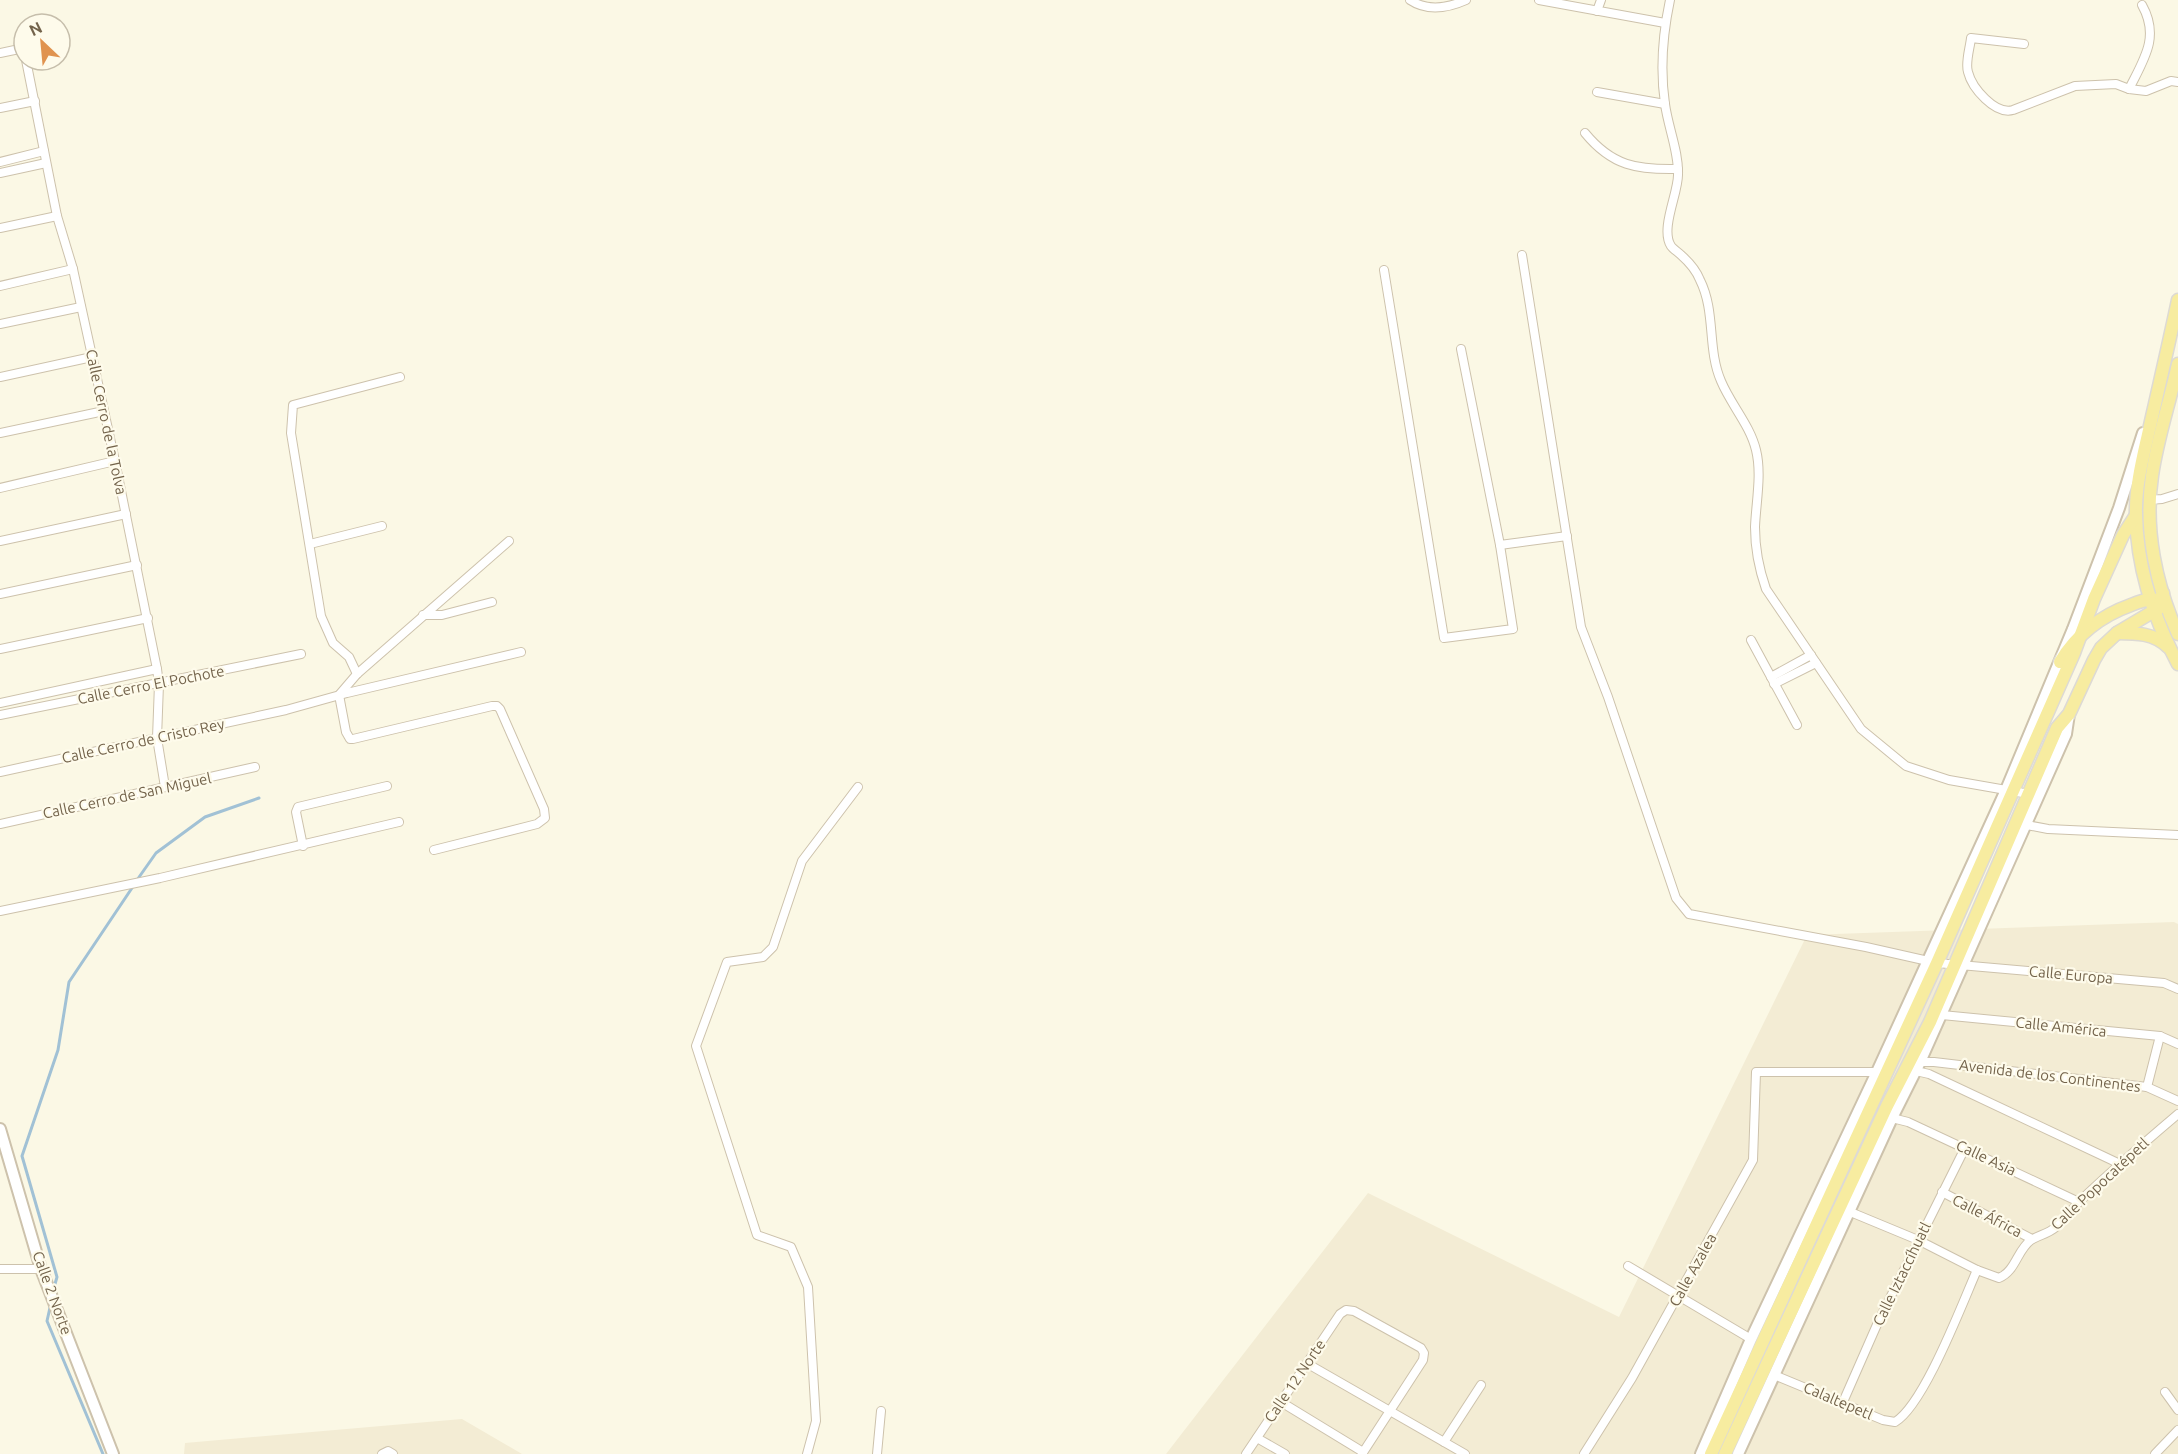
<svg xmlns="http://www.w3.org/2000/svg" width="2178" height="1454" viewBox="0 0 2178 1454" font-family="Ubuntu,sans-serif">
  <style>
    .residential { fill: #f3ecd4 }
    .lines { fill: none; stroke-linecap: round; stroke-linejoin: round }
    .stream { stroke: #a1c1d5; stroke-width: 3 }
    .minor-casing { stroke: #cdc2ac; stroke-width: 10 }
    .tertiary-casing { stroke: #cdc2ac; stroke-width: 14 }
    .primary-casing { stroke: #dddad4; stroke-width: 15 }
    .minor { stroke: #fff; stroke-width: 8 }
    .tertiary { stroke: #fff; stroke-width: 10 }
    .primary { stroke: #f7eca0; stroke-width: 12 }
    .labels { text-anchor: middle; stroke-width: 4.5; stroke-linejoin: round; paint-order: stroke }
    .street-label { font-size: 15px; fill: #73634b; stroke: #fefbeb }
  </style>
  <rect width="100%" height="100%" fill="#fbf8e5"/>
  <!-- residential -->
  <g class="residential">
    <path d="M2174,922L2178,924V1454H1166L1368,1193L1619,1317L1807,935Z"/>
    <path d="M462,1419L522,1454H184L185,1443Z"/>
  </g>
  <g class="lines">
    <!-- stream -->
    <g class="stream">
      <path d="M137,880L156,853L205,817L259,798"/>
      <path d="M53,1291L57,1277L22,1156L58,1050L69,982L134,885"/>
      <path d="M51,1303L47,1321L103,1454"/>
    </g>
    <!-- minor casing -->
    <g class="minor-casing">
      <g id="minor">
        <path d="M1410,0C1428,12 1448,8 1466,0"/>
        <path d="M1539,0L1665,23"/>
        <path d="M1670,0C1663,33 1660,70 1665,104C1668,127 1679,152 1678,175C1678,194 1660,229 1671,246C1673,249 1678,252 1681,255C1689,262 1696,270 1700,280C1716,312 1707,349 1721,381C1731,405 1750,425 1756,450C1762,474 1756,502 1755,527C1755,548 1759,569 1766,589L1861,729L1906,766L1949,780L2029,794"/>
        <path d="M1597,11L1601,0"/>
        <path d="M2024,44L1971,38C1970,48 1965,63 1968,72C1972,88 1995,115 2013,110L2075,86L2116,84L2129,89L2146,91L2171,81L2178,82"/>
        <path d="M0,53L24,48"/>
        <path d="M26,60L57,216L73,269L115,461L157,669L159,684L157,738L165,787"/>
        <path d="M2129,89C2144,59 2160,37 2142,5"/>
        <path d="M1597,92L1665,104"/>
        <path d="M0,108L35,101"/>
        <path d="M1585,133C1612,166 1637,170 1678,169"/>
        <path d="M0,162L44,151"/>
        <path d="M0,173L46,163"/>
        <path d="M0,228L57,216"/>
        <path d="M1522,255L1581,627L1608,697L1676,898L1689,914L1866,947L1937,963L2164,983L2178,989"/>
        <path d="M1384,270L1444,638L1513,629L1500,545L1461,349"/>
        <path d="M0,286L73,269"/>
        <path d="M0,324L81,307"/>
        <path d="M0,377L92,357"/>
        <path d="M0,433L104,411"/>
        <path d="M0,488L115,461"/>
        <path d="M2149,500L2162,499L2178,494"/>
        <path d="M0,541L126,514"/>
        <path d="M310,544L382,526"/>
        <path d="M1500,545L1567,536"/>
        <path d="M0,594L137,565"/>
        <path d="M423,615H442L492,602"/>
        <path d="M1751,640L1797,725"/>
        <path d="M0,649L148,618"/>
        <path d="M357,674L349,657L333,643L321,616L291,433L293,405L400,377"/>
        <path d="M1771,677L1811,655"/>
        <path d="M1774,684L1816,663"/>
        <path d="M0,703L157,669"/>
        <path d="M0,715L301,654"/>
        <path d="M0,772L286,710L347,693L521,652"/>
        <path d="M0,824L255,767"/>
        <path d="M2027,825L2048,829L2178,835"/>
        <path d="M303,846L296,812L298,807L387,786"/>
        <path d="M434,850L537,824L545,818L544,809L500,709L497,706H492L353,739H350L346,732L339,695L357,674L509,541"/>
        <path d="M0,911L160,878L399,822"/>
        <path d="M1942,1015L2160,1036L2178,1044"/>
        <path d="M1920,1062H1934L2147,1087L2178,1101"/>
        <path d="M1916,1071L1929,1074L2120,1164"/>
        <path d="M2147,1087L2160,1036"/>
        <path d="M1892,1118L1908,1122L2079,1202"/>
        <path d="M1942,1192L2032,1239"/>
        <path d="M1848,1211L1918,1240L1977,1270L1999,1278C2016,1271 2017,1250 2031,1240C2039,1235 2048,1234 2056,1227C2065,1219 2072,1209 2081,1200C2112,1170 2145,1142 2178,1114"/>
        <path d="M1628,1266L1751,1339"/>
        <path d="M0,1269H41"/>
        <path d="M1308,1364L1465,1454"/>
        <path d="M1774,1375L1883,1420L1895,1422C1924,1405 1962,1304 1977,1270"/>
        <path d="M2165,1392L2178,1410"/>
        <path d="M1281,1402L1363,1452"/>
        <path d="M1843,1402L1879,1320L1965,1148"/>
        <path d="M1257,1438L1285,1454"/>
        <path d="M1444,1442L1481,1385"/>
        <path d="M382,1454L388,1451L393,1454"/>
        <path d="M807,1454L816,1421L808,1287L791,1247L757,1235L696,1046L727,962L763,957L773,947L802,861L858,787"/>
        <path d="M877,1454L881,1411"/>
        <path d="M1246,1454L1340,1314L1346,1310L1354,1311L1421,1348L1424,1353L1423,1360L1362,1454"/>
        <path d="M1584,1454L1632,1378L1753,1160L1756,1072H1877"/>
        <path d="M2155,1454L2178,1430"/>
      </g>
    </g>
    <!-- tertiary casing -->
    <g class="tertiary-casing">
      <g id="tertiary">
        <path d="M0,1129L41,1269L113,1454"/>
        <path d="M1701,1454L1751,1339L1877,1072L2006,790L2073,629L2119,508L2143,433"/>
        <path d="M1738,1454L1892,1118L1920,1062L2066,734L2069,714"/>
      </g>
    </g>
    <!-- primary casing -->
    <g class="primary-casing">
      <g id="primary">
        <path d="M2178,300C2169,343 2159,386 2149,430C2143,457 2135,487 2136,515C2137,567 2154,619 2178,664"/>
        <path d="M2178,364C2170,402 2157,439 2152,476C2144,529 2156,586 2178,634"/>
        <path d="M2117,633C2136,633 2154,633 2168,647"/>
        <path d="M2060,662C2077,634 2100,616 2131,605C2140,601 2149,598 2158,600"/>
        <path d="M1711,1454L1937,963L2074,653L2094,599L2123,535L2136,515"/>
        <path d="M1725,1454L1887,1106L1930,1022L2057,728L2069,714L2094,660L2101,648L2117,633L2159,608L2163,593"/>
      </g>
    </g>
    <!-- minor -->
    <use href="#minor" class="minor"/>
    <!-- tertiary -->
    <use href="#tertiary" class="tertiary"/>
    <!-- primary -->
    <use href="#primary" class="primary"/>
  </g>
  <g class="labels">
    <!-- street labels -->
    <g class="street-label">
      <text transform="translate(106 422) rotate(78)" y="5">Calle Cerro de la Tolva</text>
      <text transform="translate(151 685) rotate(-11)" y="5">Calle Cerro El Pochote</text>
      <text transform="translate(143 741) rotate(-12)" y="5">Calle Cerro de Cristo Rey</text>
      <text transform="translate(127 796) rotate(-12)" y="5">Calle Cerro de San Miguel</text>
      <text transform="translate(2071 975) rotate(5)" y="5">Calle Europa</text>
      <text transform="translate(2061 1027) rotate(6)" y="5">Calle América</text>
      <text transform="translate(2050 1076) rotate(7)" y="5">Avenida de los Continentes</text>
      <text transform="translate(1986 1158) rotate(25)" y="5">Calle Asia</text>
      <text transform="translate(2100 1184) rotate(-43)" y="5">Calle Popocatépetl</text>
      <text transform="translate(1987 1216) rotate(27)" y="5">Calle África</text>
      <text transform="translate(1693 1270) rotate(-61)" y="5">Calle Azalea</text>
      <text transform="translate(1902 1274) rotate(-64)" y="5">Calle Iztaccíhuatl</text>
      <text transform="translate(52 1293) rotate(70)" y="5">Calle 2 Norte</text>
      <text transform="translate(1295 1381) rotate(-56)" y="5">Calle 12 Norte</text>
      <text transform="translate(1838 1401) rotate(23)" y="5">Calaltepetl</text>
    </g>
  </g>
  <!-- north arrow -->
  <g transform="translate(42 42) rotate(334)"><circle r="28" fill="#fefbeb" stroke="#c6beab" stroke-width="1.5"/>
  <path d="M0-4.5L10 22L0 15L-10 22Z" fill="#e0934f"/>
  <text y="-9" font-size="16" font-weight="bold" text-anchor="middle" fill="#73634b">N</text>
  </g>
</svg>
